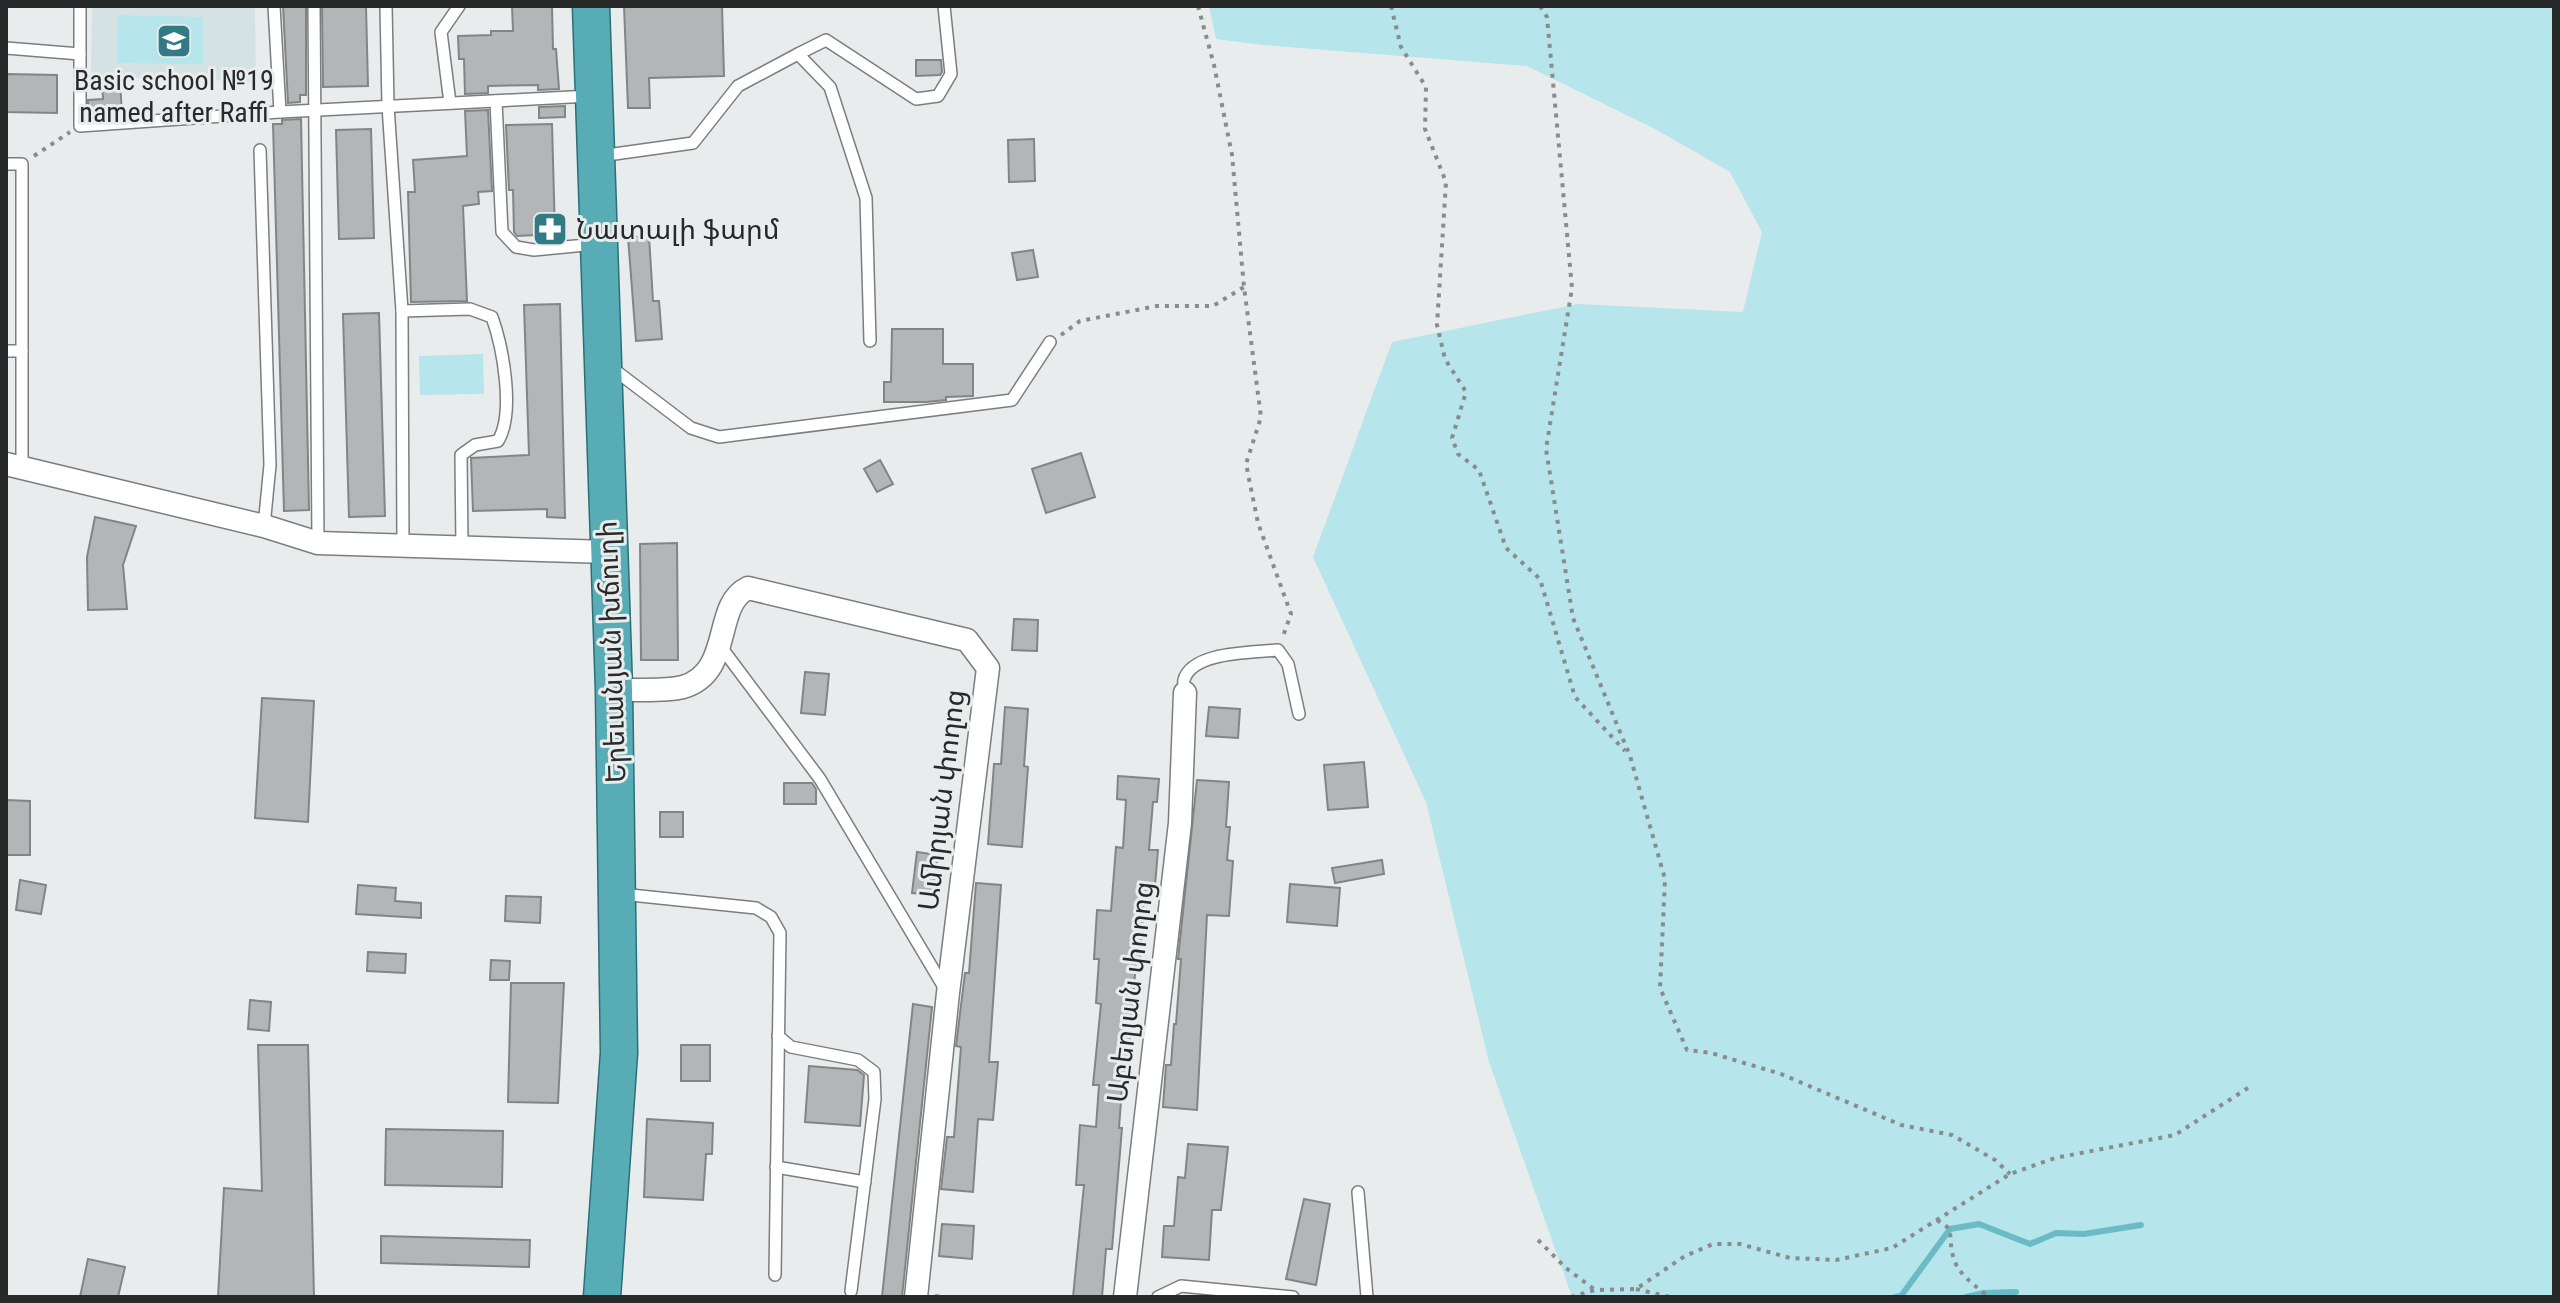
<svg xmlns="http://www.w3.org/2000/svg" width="2560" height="1303" viewBox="0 0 2560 1303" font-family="'Roboto Condensed','Noto Sans Armenian',sans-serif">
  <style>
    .built { fill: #d5e2e4 }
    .green { fill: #b6e5eb }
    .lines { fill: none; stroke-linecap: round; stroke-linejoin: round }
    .stream { stroke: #6abbc6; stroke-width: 6 }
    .building { fill: #b3b6b7; stroke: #828586; stroke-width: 2 }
    .service-casing { stroke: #7a7e7e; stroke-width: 14 }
    .minor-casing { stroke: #7a7e7e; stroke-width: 25 }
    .trunk-casing { stroke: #2b7078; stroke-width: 39 }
    .path { stroke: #898c8c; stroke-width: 4; stroke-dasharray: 4 6; stroke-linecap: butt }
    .service { stroke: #fff; stroke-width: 11 }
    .minor { stroke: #fff; stroke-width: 22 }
    .trunk { stroke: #57acb6; stroke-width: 36 }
    .labels { text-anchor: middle; stroke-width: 6; stroke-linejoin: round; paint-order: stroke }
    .poi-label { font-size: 28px; fill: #282929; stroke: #e8ecec }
    .street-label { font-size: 28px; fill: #282929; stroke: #e8ecec }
  </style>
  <rect width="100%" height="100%" fill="#e8ecec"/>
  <!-- built -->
  <path class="built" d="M92,6H255L256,82L91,76Z"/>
  <!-- green -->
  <g class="green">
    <path d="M1209,6H2554V1297H1572L1489,1062L1426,802L1313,557L1392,342L1578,304L1743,312L1762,232L1730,172L1657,130L1527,66L1263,45L1216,39Z"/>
    <path d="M117,15L203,17V64L117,63Z"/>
    <path d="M483,354L484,394L420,395L419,356Z"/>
  </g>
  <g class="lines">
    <!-- stream -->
    <g class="stream">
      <path d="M1895,1297L1901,1296L1950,1229L1979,1224L2030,1244L2056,1233L2084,1234L2141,1225"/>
      <path d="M1966,1297L1984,1293L2016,1292"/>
    </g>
  </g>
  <!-- building -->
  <g class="building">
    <path d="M283,6H306V95H300V102L288,103Z"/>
    <path d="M322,6H366L368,86L323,87Z"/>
    <path d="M512,6H552L553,49H556L559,89L538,90V85L488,86V93L465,94L464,59H459L458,36L491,35V31H513Z"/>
    <path d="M624,6H722L724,76L649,78L650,108H628Z"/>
    <path d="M916,60H941L942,72L940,75L916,76Z"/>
    <path d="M6,74L57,75V113L6,112Z"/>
    <path d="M120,81L122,114L88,117V100L103,99L102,83Z"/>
    <path d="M565,106V117L539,118V107Z"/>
    <path d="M488,110L492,191L478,192L479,204L463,206L467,301L411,302L408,192H415L413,160L467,156L465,111Z"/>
    <path d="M301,119L309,510L284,511L273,124H282V120Z"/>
    <path d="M552,124L555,234L517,236L514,232L513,190H509L506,125Z"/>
    <path d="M371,129L374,238L339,239L336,130Z"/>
    <path d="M1034,139L1035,181L1009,182L1008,140Z"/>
    <path d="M649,236L653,301H659L662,339L636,341L628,237Z"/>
    <path d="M1033,250L1038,277L1017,280L1012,253Z"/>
    <path d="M560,304L565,518L547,517V509L473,511L471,458L529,455L524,305Z"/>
    <path d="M379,313L385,516L349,517L343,314Z"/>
    <path d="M892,329H943V364H973V396L946,397V400L926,402H884V382H891Z"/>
    <path d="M1081,453L1095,497L1046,513L1032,469Z"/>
    <path d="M880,460L893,484L877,492L864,469Z"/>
    <path d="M95,517L136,526L123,565L127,609L88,610L87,557Z"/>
    <path d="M677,543L678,660H641L640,544Z"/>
    <path d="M1014,619L1038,620L1037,651L1012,650Z"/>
    <path d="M805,672L829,674L825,715L801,713Z"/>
    <path d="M262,698L314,701L308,822L255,818Z"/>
    <path d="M1005,707L1028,709L1024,766L1028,767L1022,847L988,844L994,764H1001Z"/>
    <path d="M1209,707L1240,709L1238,738L1206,736Z"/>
    <path d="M1364,762L1368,807L1328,810L1324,765Z"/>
    <path d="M1118,776L1159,779L1157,802H1153L1149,850H1158L1154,897H1144L1140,962H1136L1126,1087H1122L1119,1128H1122L1112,1249H1106L1102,1297H1073L1084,1185H1076L1080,1125L1096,1127L1099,1085H1093L1101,1004L1096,1003L1099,959H1094L1097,910L1111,911L1116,847L1123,848L1126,800L1117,799Z"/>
    <path d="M1197,780L1229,782L1226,827H1230L1227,860L1233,861L1229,916L1207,915L1197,1110L1163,1107L1166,1065H1171L1174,1024H1176L1181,959H1178Z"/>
    <path d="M784,783H812L816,789V804H784Z"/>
    <path d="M6,800L30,801V855H6Z"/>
    <rect x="660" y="812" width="23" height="25"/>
    <path d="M917,852L938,855L932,895L912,893Z"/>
    <path d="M1382,860L1384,874L1335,883L1332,868Z"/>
    <path d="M20,880L46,885L41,914L16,910Z"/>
    <path d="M976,883L1001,885L989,1062H998L993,1120L978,1119L973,1192L941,1189L947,1137H954L961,1047L956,1046L965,973H969Z"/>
    <path d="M1290,884L1340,888L1337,926L1287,922Z"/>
    <path d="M358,885L396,888L395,901L421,903V918L356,914Z"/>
    <path d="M506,896L541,897L540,923L505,921Z"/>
    <path d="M368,952L406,954L405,973L367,971Z"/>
    <path d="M491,960L510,961L509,980H490Z"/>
    <path d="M511,983H564L558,1103L508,1102Z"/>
    <path d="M250,1000L271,1002L269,1031L248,1029Z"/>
    <path d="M913,1004L932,1007L902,1297H882Z"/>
    <path d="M258,1045H308L314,1297H218L224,1188L262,1191Z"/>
    <rect x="681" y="1045" width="29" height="36"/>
    <path d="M809,1066L857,1070L864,1075L860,1126L805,1122Z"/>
    <path d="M647,1119L713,1123L712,1154H706L703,1200L644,1197Z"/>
    <path d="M386,1129L503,1131L502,1187L385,1185Z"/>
    <path d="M1188,1144L1228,1147L1221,1210H1212L1209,1260L1162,1257L1164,1226H1174L1178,1177L1185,1178Z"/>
    <path d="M1304,1199L1330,1204L1316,1285L1286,1279Z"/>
    <path d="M942,1224L974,1226L972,1259L939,1256Z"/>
    <path d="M381,1236L530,1240L529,1267L381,1263Z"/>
    <path d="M88,1259L125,1267L118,1297H80Z"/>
  </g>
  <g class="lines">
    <!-- service casing -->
    <g class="service-casing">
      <g id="service">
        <path d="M80,6V126L280,112L590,96"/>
        <path d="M274,6L280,112"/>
        <path d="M314,6L318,543"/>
        <path d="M386,6L388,106L402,311L403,545"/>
        <path d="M6,48L80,54"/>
        <path d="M798,54L826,40L916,99L938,96L951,74L944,6"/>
        <path d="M496,101L502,232L516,247L534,250L596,244"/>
        <path d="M450,103L441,32L459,6"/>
        <path d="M260,150L270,465L264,526"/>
        <path d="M600,156L693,143L738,86L798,54L830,87L866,198L870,341"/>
        <path d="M6,164H22V468"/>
        <path d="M402,311L470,309L492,317C503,348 515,413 498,441L475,445L461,455L462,547"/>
        <path d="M6,351H22"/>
        <path d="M612,368L691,428L719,437L1012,400L1050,342"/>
        <path d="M721,647L820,779L945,989"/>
        <path d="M1185,693C1185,689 1183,685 1184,680C1192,651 1253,653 1278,650L1288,664L1299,714"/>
        <path d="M621,894L756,908L771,917L780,933L775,1275"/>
        <path d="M778,1036L791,1047L858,1060L874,1072L875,1099L851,1291"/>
        <path d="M776,1167L865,1182"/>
        <path d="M1358,1192L1367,1297"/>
        <path d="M1158,1297L1181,1286L1293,1297"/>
      </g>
    </g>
    <!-- minor casing -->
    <g class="minor-casing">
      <g id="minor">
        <path d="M6,464L264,526L318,543L608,552"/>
        <path d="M614,690C635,689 662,692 683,687C734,672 712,605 748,588L967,640L988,668L948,993L916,1297"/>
        <path d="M1125,1297L1180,823L1185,693"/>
      </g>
    </g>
    <!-- trunk casing -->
    <g class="trunk-casing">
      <path id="trunk" d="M591,6L614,690L619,1053L602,1297"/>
    </g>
    <!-- path -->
    <g class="path">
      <path d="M1198,6L1214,65L1232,155L1244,287L1261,417L1246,464L1258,523L1291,614L1282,639"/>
      <path d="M1391,6L1401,47L1426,87L1425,129L1446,182L1437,325L1445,359L1466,392L1452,438L1458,454L1479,470L1506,548L1540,579L1575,697L1625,751"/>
      <path d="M1540,6L1547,17L1572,288L1546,449L1573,618L1630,756L1665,879L1660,988L1687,1050L1711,1053L1781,1074L1901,1125L1952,1135L1995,1160L2010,1174"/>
      <path d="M34,156L70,132"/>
      <path d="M1061,335L1080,321L1157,306H1213L1244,287"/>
      <path d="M1937,1220L1950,1229C1951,1264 1956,1271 1984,1293L1985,1297"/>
      <path d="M1538,1240L1566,1268L1595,1290"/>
      <path d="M1636,1289L1670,1297"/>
      <path d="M935,1296L945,1297"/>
      <path d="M1571,1297L1595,1290L1636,1289L1685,1256L1713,1244H1740L1790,1258L1836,1260L1892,1248L2010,1174L2055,1158L2175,1135L2251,1086"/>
    </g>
    <!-- service -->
    <use href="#service" class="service"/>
    <!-- minor -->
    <use href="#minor" class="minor"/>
    <!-- trunk -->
    <use href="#trunk" class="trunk"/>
  </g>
  <!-- icons -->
  <defs>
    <g id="school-square" transform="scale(1.8)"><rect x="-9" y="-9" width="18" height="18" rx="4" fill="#337b84" stroke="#e8ecec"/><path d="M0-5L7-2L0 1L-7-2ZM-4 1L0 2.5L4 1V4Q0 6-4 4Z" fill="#fff"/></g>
    <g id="pharmacy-square" transform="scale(1.8)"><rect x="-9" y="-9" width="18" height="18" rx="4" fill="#337b84" stroke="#e8ecec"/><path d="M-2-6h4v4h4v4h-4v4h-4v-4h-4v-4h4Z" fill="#fff"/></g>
  </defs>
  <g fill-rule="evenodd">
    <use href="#school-square" x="174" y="41"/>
    <use href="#pharmacy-square" x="550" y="229"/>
  </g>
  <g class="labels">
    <!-- poi labels -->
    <g class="poi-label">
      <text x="174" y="90">Basic school №19<tspan x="174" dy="32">named after Raffi</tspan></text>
      <text x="576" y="239" text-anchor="start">Նատալի ֆարմ</text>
    </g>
    <!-- street labels -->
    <g class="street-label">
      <text transform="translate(611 652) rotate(-92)" y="10">Երեւանյան խճուղի</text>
      <text transform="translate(941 800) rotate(-83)" y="10">Ամիրյան փողոց</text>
      <text transform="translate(1130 992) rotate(-83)" y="10">Աբեղյան փողոց</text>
    </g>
  </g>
  <!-- border -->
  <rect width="2560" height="1303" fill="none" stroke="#282929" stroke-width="16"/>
</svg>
